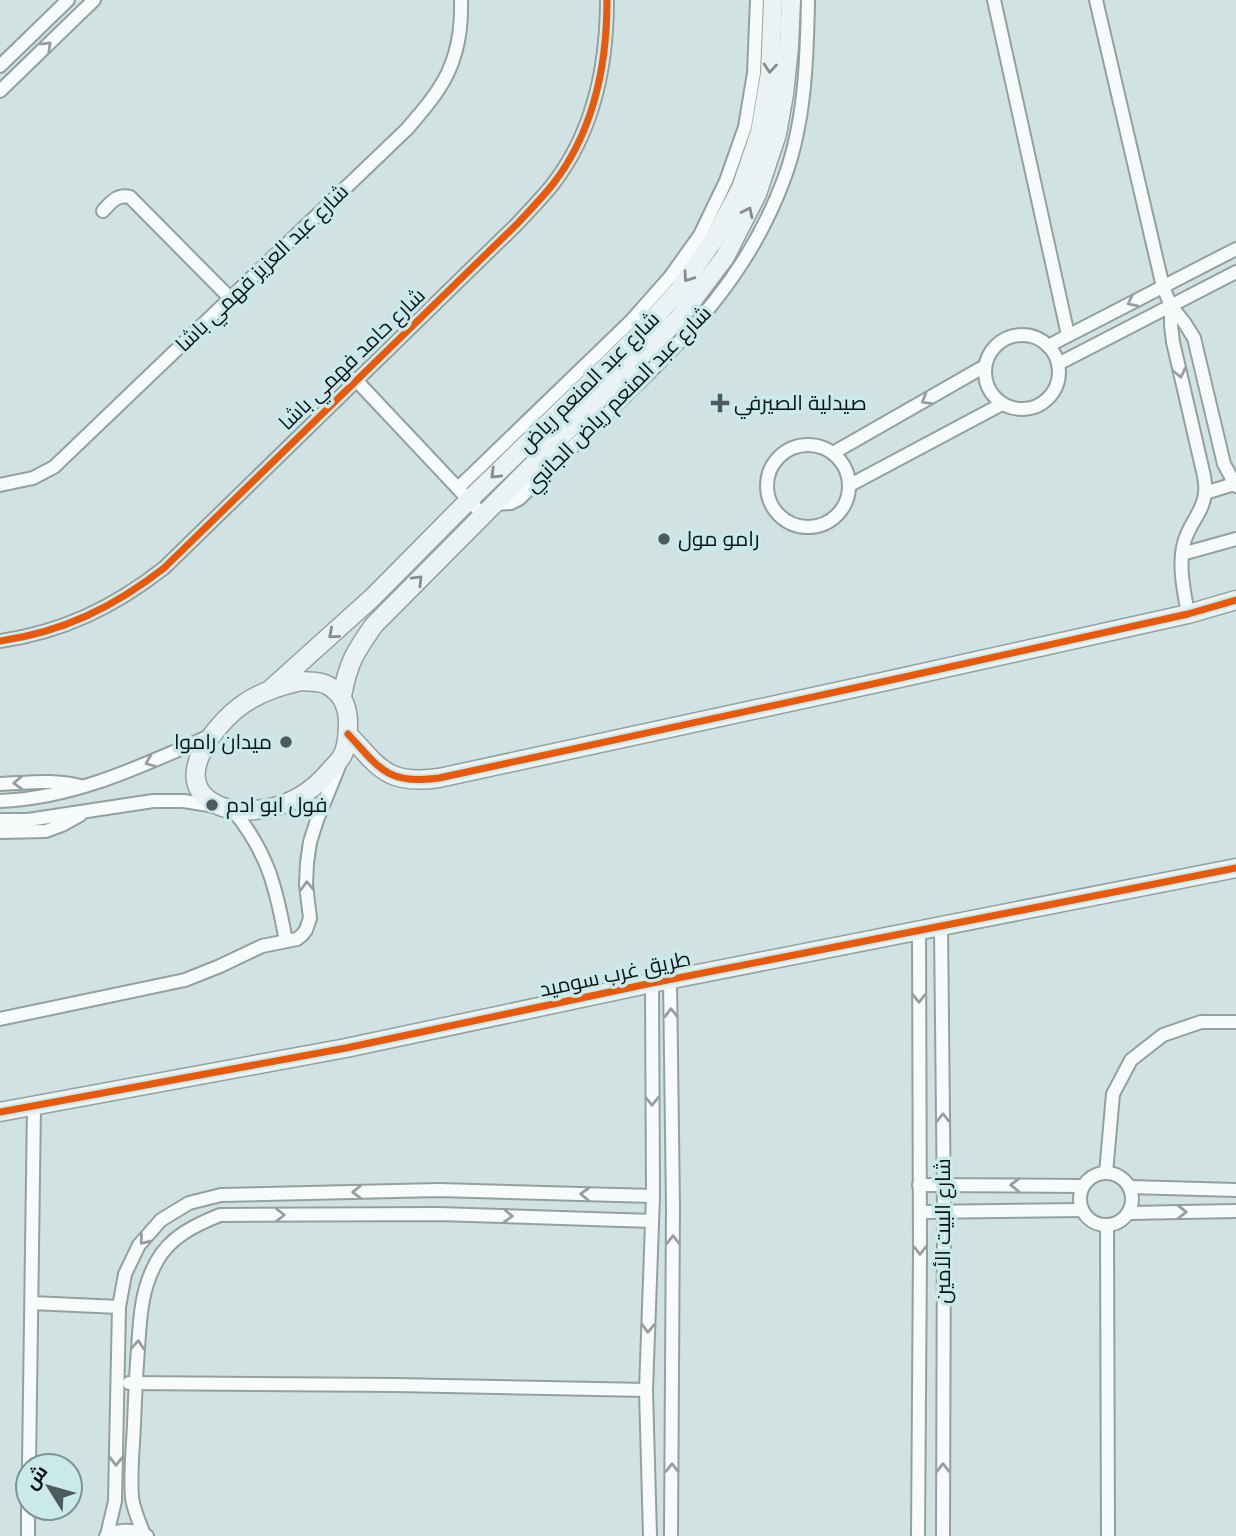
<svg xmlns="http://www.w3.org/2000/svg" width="1236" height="1536" viewBox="0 0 1236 1536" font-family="'Public Sans',Cairo,sans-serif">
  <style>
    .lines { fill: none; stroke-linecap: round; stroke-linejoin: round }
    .street-casing { stroke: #93a0a0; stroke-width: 16 }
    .secondary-casing { stroke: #93a0a0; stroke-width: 21 }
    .street { stroke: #f8fbfb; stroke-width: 12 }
    .secondary { stroke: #ebf2f3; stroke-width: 18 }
    .cycleway-casing { stroke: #c9e9ea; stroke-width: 11 }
    .cycleway { stroke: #e8590c; stroke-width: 7 }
    .oneway { stroke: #989e9f }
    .oneway2 { stroke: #858e8f }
    .poi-dot { fill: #4e5b5c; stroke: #c9e9ea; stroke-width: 2.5 }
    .labels { text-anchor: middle; stroke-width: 7; stroke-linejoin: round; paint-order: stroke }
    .street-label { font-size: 21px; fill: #081314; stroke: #c9e9ea }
    .poi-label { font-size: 21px; fill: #081314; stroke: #c9e9ea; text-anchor: start }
  </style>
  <rect width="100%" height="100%" fill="#d1e2e2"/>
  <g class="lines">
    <!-- street casing -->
    <g class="street-casing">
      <g id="street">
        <path d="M994,0L1068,335"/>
        <path d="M1096,0L1163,287L1171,306L1184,322L1194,338L1224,464L1236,486"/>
        <path d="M0,66L68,0"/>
        <path d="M0,91L94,0"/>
        <path d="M103,211C111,202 117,194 130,197L231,299"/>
        <path d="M1171,306V325L1173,342L1204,476C1205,482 1206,488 1205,493C1204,511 1188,525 1184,543C1178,566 1184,591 1188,614"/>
        <circle cx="1022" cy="372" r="37"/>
        <path d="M1048,346L1236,249"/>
        <path d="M1058,364L1236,272"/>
        <path d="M355,379L483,515"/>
        <circle cx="808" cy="486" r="41"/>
        <path d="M833,453L985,366"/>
        <path d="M0,485L33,478L54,467L407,129C418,116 429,104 438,90C456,64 462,31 461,0"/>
        <path d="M850,485L1002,404"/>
        <path d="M458,488L631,321L670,277L700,235L726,181L745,127L754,73L757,0"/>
        <path d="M1205,493L1234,484"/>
        <path d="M494,504L511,503L519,499C552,467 585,435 618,403C690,334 749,274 784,179C805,123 807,59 808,0"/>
        <path d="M1182,554L1236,539"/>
        <path d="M0,641C63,632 114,607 164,568L517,224C529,211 542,198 553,184C594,131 607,65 607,0"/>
        <path d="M0,784C27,783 54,779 80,786"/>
        <path d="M0,801C76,798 144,765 212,735"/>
        <path d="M233,810C268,853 276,887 286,941"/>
        <path d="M0,820H28L153,801H184L215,806"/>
        <path d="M0,832L46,831L62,825L80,815"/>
        <path d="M941,926L944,1212L943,1536"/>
        <path d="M670,980L673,1207L671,1536"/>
        <path d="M0,1019L185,980L220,966L262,946L297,939L302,935L306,930L310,918L306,885L307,863L310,842L317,820L339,766"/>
        <path d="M1106,1173L1113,1094L1131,1060L1163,1035L1201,1022H1236"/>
        <circle cx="1106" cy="1199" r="26"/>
        <path d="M919,1185L1083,1186"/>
        <path d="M1129,1187L1236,1190"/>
        <path d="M920,1212L1082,1210"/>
        <path d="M1128,1213L1236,1211"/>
        <path d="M1107,1225L1108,1536"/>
        <path d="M32,1303L119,1307"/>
        <path d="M129,1383L395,1385L646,1390"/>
        <path d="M29,1466L34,1105"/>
        <path d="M144,1534C139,1522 134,1511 132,1498C130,1474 133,1448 134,1424C135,1399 136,1374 138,1349C140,1318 141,1289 157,1261C170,1237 195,1225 220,1215L438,1214L652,1221"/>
        <path d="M107,1535L115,1501L119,1307L125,1274L139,1245L161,1220L189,1203L221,1195L439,1190L653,1196"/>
        <path d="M28,1536V1508"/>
        <path d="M106,1536C120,1529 133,1529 147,1536"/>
        <path d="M650,1536L646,1390L653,1196L652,983"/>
        <path d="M918,1536L920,1253L919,930"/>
      </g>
    </g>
    <!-- secondary casing -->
    <g class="secondary-casing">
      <g id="secondary">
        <path d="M301,681C309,682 320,681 327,685C341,692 347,704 348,720C348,731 348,746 342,756C340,760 335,765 332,768C312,793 286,808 255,810C238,812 223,810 209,800C173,775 218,722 242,705C260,692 280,686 301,681Z"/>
        <path d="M272,688L373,597L469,500L642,332L679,290L713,241L741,188L760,132L770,73L773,0"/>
        <path d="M342,696C348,663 355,652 374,625L679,318L725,257L757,194L777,134L784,94L789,47L791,0"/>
        <path d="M348,734C380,769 388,785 439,778L891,680L1188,614L1236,600"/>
        <path d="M0,1112L346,1048L652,983L1236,868"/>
      </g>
    </g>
    <!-- street -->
    <use href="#street" class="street"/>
    <!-- secondary -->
    <use href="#secondary" class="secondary"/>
    <!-- cycleway casing -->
    <g class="cycleway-casing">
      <g id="cycleway">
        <path d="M0,641C63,632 114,607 164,568L517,224C529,211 542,198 553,184C594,131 607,65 607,0"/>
        <path d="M348,734C380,769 388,785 439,778L891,680L1188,614L1236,600"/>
        <path d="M0,1112L346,1048L652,983L1236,868"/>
      </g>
    </g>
    <!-- cycleway -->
    <use href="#cycleway" class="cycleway"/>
  </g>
  <!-- one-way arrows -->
  <defs><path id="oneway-chevron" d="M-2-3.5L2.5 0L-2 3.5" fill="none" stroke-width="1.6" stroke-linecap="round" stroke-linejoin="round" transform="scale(1.75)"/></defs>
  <g class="oneway">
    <use href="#oneway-chevron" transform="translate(47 46) rotate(-44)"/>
    <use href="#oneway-chevron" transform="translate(1132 302) rotate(153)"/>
    <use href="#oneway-chevron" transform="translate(1180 373) rotate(77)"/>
    <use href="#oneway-chevron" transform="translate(926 400) rotate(150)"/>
    <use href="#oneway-chevron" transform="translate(150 762) rotate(157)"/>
    <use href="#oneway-chevron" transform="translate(18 783) rotate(178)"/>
    <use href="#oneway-chevron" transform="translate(307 886) rotate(-92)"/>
    <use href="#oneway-chevron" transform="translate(919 998) rotate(90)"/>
    <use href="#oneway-chevron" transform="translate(671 1013) rotate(-91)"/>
    <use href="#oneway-chevron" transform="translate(652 1101) rotate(90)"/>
    <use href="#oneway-chevron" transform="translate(943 1118) rotate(-90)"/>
    <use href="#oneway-chevron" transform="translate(1015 1185) rotate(-179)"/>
    <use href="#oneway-chevron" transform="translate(357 1192) rotate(179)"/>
    <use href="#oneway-chevron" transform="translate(585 1194) rotate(-178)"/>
    <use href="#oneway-chevron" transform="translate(1182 1212) rotate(-1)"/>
    <use href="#oneway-chevron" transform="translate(280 1215)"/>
    <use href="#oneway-chevron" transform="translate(508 1216) rotate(2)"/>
    <use href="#oneway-chevron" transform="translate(144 1240) rotate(129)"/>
    <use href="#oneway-chevron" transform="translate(673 1240) rotate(-90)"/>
    <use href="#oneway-chevron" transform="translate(920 1250) rotate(90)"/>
    <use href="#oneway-chevron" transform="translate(648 1328) rotate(92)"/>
    <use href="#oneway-chevron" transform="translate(138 1345) rotate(-86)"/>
    <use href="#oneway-chevron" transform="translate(116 1461) rotate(91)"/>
    <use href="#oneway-chevron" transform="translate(672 1468) rotate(-90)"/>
    <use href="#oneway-chevron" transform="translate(943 1468) rotate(-90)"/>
  </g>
  <g class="oneway2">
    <use href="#oneway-chevron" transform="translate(770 68) rotate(95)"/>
    <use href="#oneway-chevron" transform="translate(748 212) rotate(-64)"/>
    <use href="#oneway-chevron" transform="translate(688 277) rotate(125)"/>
    <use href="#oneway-chevron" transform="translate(495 474) rotate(136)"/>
    <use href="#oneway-chevron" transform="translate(418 580) rotate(-45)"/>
    <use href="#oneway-chevron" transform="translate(333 634) rotate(139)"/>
  </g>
  <!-- markers -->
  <g class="poi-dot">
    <path d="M716.5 392.5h7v7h7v7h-7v7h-7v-7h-7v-7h7z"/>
    <circle cx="664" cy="539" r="7"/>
    <circle cx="286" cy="742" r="7"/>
    <circle cx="212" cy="805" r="7"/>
  </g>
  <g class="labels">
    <!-- street labels -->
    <g class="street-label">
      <text transform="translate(262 268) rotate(-44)" y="7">شارع عبد العزيز فهمي باشا</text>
      <text transform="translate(352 359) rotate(-44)" y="7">شارع حامد فهمي باشا</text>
      <text transform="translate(589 382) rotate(-45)" y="7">شارع عبد المنعم رياض</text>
      <text transform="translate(618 399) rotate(-45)" y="7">شارع عبد المنعم رياض الجانبي</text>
      <text transform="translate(615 974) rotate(-12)" y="7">طريق غرب سوميد</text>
      <text transform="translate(943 1231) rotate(-90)" y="7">شارع البيت الأمين</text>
    </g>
    <!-- poi labels -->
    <g class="poi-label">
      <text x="734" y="410">صيدلية الصيرفي</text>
      <text x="678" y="546">رامو مول</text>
      <text x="272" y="749" text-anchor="end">ميدان راموا</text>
      <text x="226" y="812">فول ابو ادم</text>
    </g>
  </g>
  <!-- north arrow -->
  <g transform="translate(49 1487) rotate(307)"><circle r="33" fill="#c9e9ea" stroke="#7c9394" stroke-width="2"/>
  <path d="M0-5L12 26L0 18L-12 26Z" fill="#4e5b5c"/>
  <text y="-10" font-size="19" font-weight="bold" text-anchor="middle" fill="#081314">ش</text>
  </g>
</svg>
